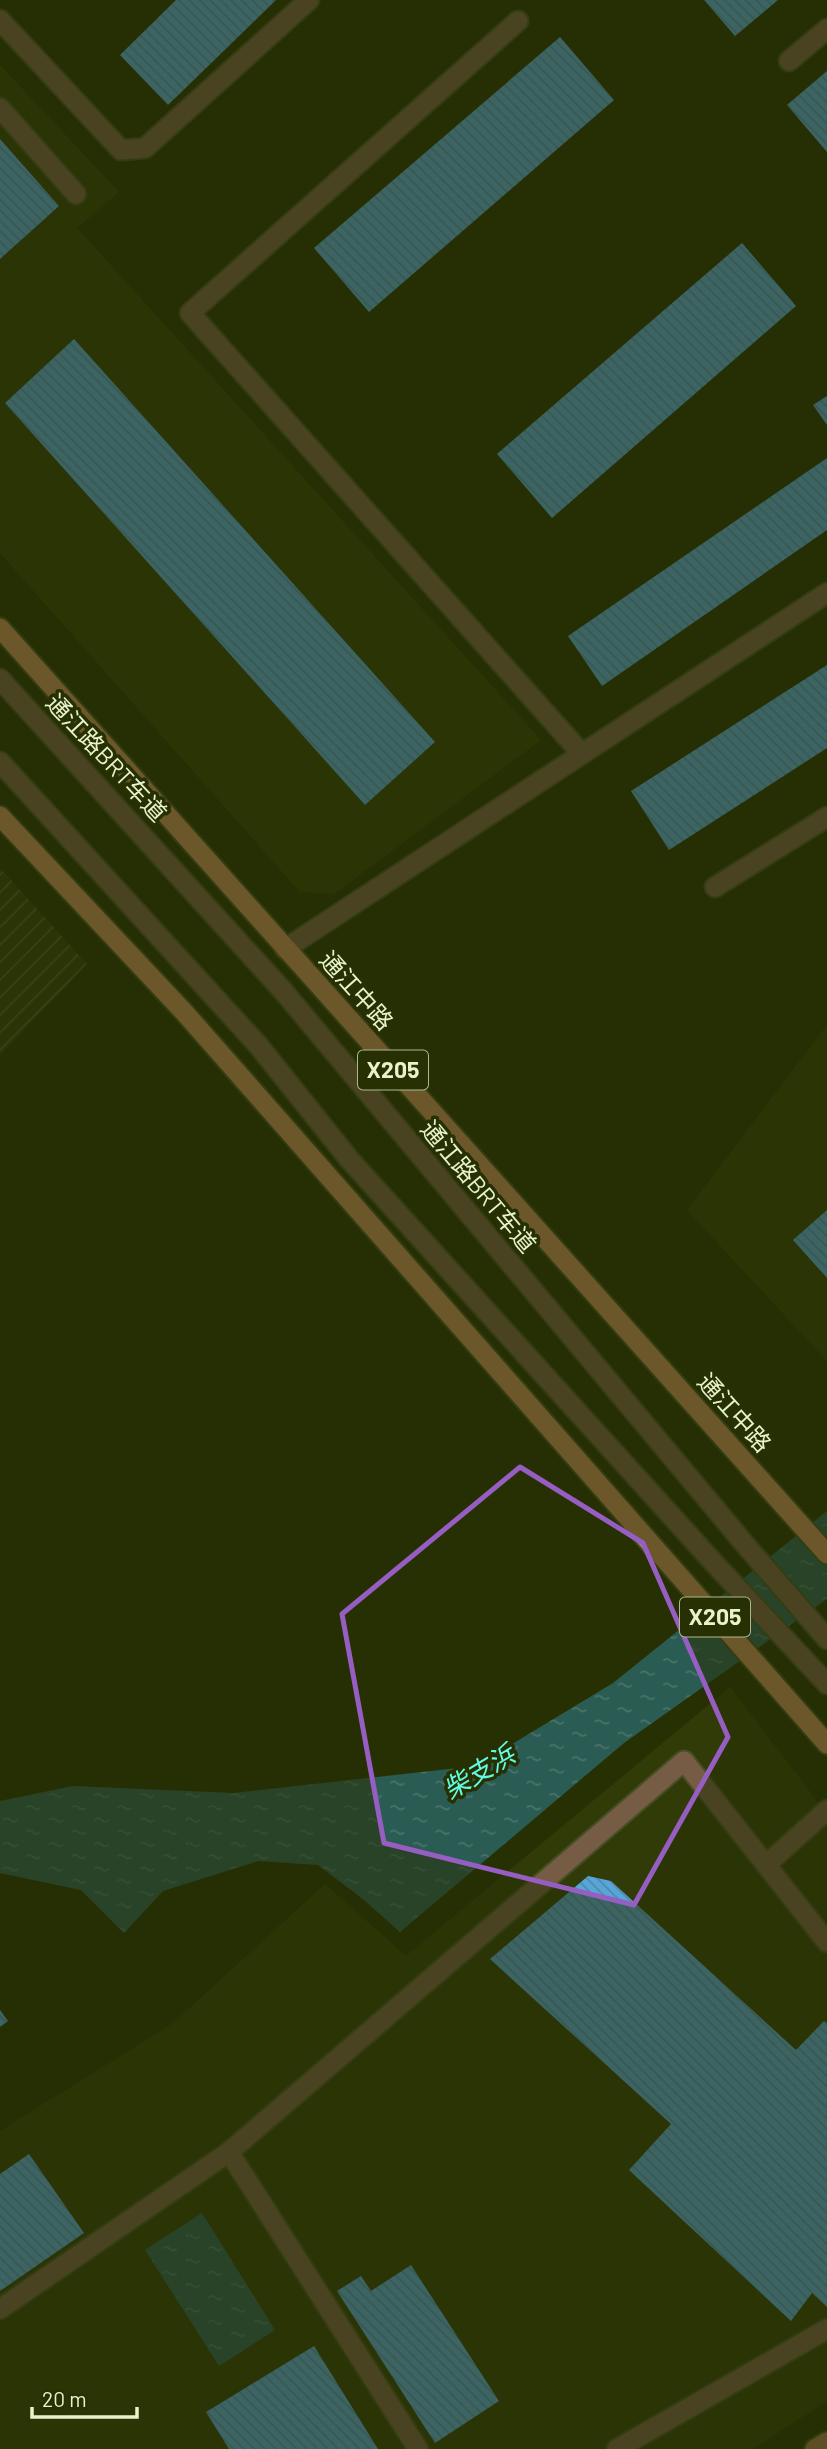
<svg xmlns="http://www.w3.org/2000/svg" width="827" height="2449" viewBox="0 0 827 2449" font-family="Barlow,'Noto Sans SC',sans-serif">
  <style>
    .built { fill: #313b08 }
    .industrial { fill: url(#industrial-furrows) }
    .water { fill: url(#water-ripples) }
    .building { fill: url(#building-back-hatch) }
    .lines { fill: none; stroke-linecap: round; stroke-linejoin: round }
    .service-casing { stroke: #464f23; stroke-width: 23 }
    .minor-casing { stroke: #464f23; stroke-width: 23 }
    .secondary-casing { stroke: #464f23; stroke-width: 23 }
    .primary-casing { stroke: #464f23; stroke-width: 23 }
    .service { stroke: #765b45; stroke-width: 19 }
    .minor { stroke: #765b45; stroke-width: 19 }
    .secondary { stroke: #9f7451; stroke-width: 19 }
    .primary { stroke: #bf8859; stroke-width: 19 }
    .marked { fill: none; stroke: #965ec2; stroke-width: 5; stroke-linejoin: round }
    .labels { text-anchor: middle; stroke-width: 7; stroke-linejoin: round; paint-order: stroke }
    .shield { fill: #273003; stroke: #aeb88f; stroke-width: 2 }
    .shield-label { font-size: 23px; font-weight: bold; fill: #e8f3cb }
    .street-label { font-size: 24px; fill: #e8f3cb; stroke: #273003 }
    .water-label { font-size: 26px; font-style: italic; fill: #61fbe2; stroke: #273003 }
  </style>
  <defs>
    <pattern id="industrial-furrows" width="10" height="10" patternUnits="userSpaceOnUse" patternTransform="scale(1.75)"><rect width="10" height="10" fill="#313b08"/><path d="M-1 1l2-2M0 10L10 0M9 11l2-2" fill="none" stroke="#4f582b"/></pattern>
    <pattern id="water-ripples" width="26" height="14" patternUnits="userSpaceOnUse" patternTransform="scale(1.75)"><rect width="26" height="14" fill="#2a5c53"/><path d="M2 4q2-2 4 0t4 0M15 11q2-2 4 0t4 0" fill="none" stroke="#49746a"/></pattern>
    <pattern id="building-back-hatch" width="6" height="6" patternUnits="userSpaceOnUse" patternTransform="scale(1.75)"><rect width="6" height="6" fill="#57a5d9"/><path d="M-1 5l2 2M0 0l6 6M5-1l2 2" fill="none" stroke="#5289aa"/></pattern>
  </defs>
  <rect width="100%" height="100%" fill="#273003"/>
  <!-- built -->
  <g class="built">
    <path d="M0,65L119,192L77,228L541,740L334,894L300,892L0,553Z"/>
    <path d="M827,1025V1361L687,1210Z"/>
    <path d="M730,1687L827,1814V2401L753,2449H0V2131L172,2024L325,1884L406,1956Z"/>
  </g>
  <!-- industrial -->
  <path class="industrial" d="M0,868L87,964L0,1055Z"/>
  <!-- water -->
  <g class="water">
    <path d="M827,1511V1599L624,1743L400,1932L364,1900L318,1865L258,1861L163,1891L124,1933L81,1890L0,1873V1801L73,1786L233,1793L476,1766L613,1683Z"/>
    <path d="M202,2213L275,2330L219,2366L145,2250Z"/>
  </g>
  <!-- building -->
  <g class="building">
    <path d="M176,0H276L168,105L120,55Z"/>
    <path d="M704,0H778L735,36Z"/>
    <path d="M560,37L614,100L369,312L314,248Z"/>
    <path d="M827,71V152L787,105Z"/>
    <path d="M0,139L59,206L0,259Z"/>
    <path d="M742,243L796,306L552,518L497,454Z"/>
    <path d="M74,339L435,742L365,805L5,403Z"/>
    <path d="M827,396V425L813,405Z"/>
    <path d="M827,458V530L602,686L568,636Z"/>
    <path d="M827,665V748L669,850L631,791Z"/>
    <path d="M827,1210V1278L793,1240Z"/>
    <path d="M588,1876L611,1881L796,2050L824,2021L827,2023V2307L812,2293L791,2321L629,2170L671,2124L490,1959Z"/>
    <path d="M0,2010L8,2021L0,2027Z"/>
    <path d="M29,2154L84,2233L0,2291V2174Z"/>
    <path d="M411,2265L499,2401L435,2443L337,2291L361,2276L371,2291Z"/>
    <path d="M314,2346L378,2449H229L206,2412Z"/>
  </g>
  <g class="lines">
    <!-- service casing -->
    <g class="service-casing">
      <g id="service">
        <path d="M0,20L121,150L145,148L309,0"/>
        <path d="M518,21L190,313L582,754"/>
        <path d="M789,61L827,29"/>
        <path d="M0,108L76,194"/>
        <path d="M0,679L284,992L748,1548L827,1639"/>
        <path d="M0,762L258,1045L349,1159L714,1563L827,1684"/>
        <path d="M715,887L827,817"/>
        <path d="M766,1865L827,1810"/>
        <path d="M229,2152L418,2449"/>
        <path d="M0,2309L229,2152L684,1761L827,1942"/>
        <path d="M617,2449L827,2329"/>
      </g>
    </g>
    <!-- minor casing -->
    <g class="minor-casing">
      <path id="minor" d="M285,949L827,593"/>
    </g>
    <!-- secondary casing -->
    <g class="secondary-casing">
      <path id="secondary" d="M815,2449L827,2442"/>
    </g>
    <!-- primary casing -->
    <g class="primary-casing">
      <g id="primary">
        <path d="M0,628L827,1554"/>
        <path d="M0,816L184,1012L827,1744"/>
      </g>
    </g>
    <!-- service -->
    <use href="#service" class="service"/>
    <!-- minor -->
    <use href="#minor" class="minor"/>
    <!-- secondary -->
    <use href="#secondary" class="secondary"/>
    <!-- primary -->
    <use href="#primary" class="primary"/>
  </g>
  <!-- marked area -->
  <path d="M0 0H827V2449H0ZM520,1467L643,1543L728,1737L634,1905L384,1843L342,1614Z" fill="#273003" fill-opacity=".55" fill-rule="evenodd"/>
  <path class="marked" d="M520,1467L643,1543L728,1737L634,1905L384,1843L342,1614Z"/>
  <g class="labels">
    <!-- shield labels -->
    <g class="shield">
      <rect x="358" y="1050.5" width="70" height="39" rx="5"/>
      <rect x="680" y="1597.5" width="70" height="39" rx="5"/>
    </g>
    <g class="shield-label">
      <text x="393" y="1078">X205</text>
      <text x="715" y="1625">X205</text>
    </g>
    <!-- street labels -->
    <g class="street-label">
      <text transform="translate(106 758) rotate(47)" y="8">通江路BRT车道</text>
      <text transform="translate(356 991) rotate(48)" y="8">通江中路</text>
      <text transform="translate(478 1187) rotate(50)" y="8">通江路BRT车道</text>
      <text transform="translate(734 1413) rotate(48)" y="8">通江中路</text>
    </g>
    <!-- water labels -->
    <g class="water-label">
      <text transform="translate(479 1772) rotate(-31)" y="9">柴支浜</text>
    </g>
  </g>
  <!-- scale -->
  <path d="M32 2407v10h105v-10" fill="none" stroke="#e8f3cb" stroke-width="3.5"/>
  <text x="42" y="2407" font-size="21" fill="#e8f3cb" stroke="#273003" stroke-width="5" paint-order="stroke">20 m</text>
</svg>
